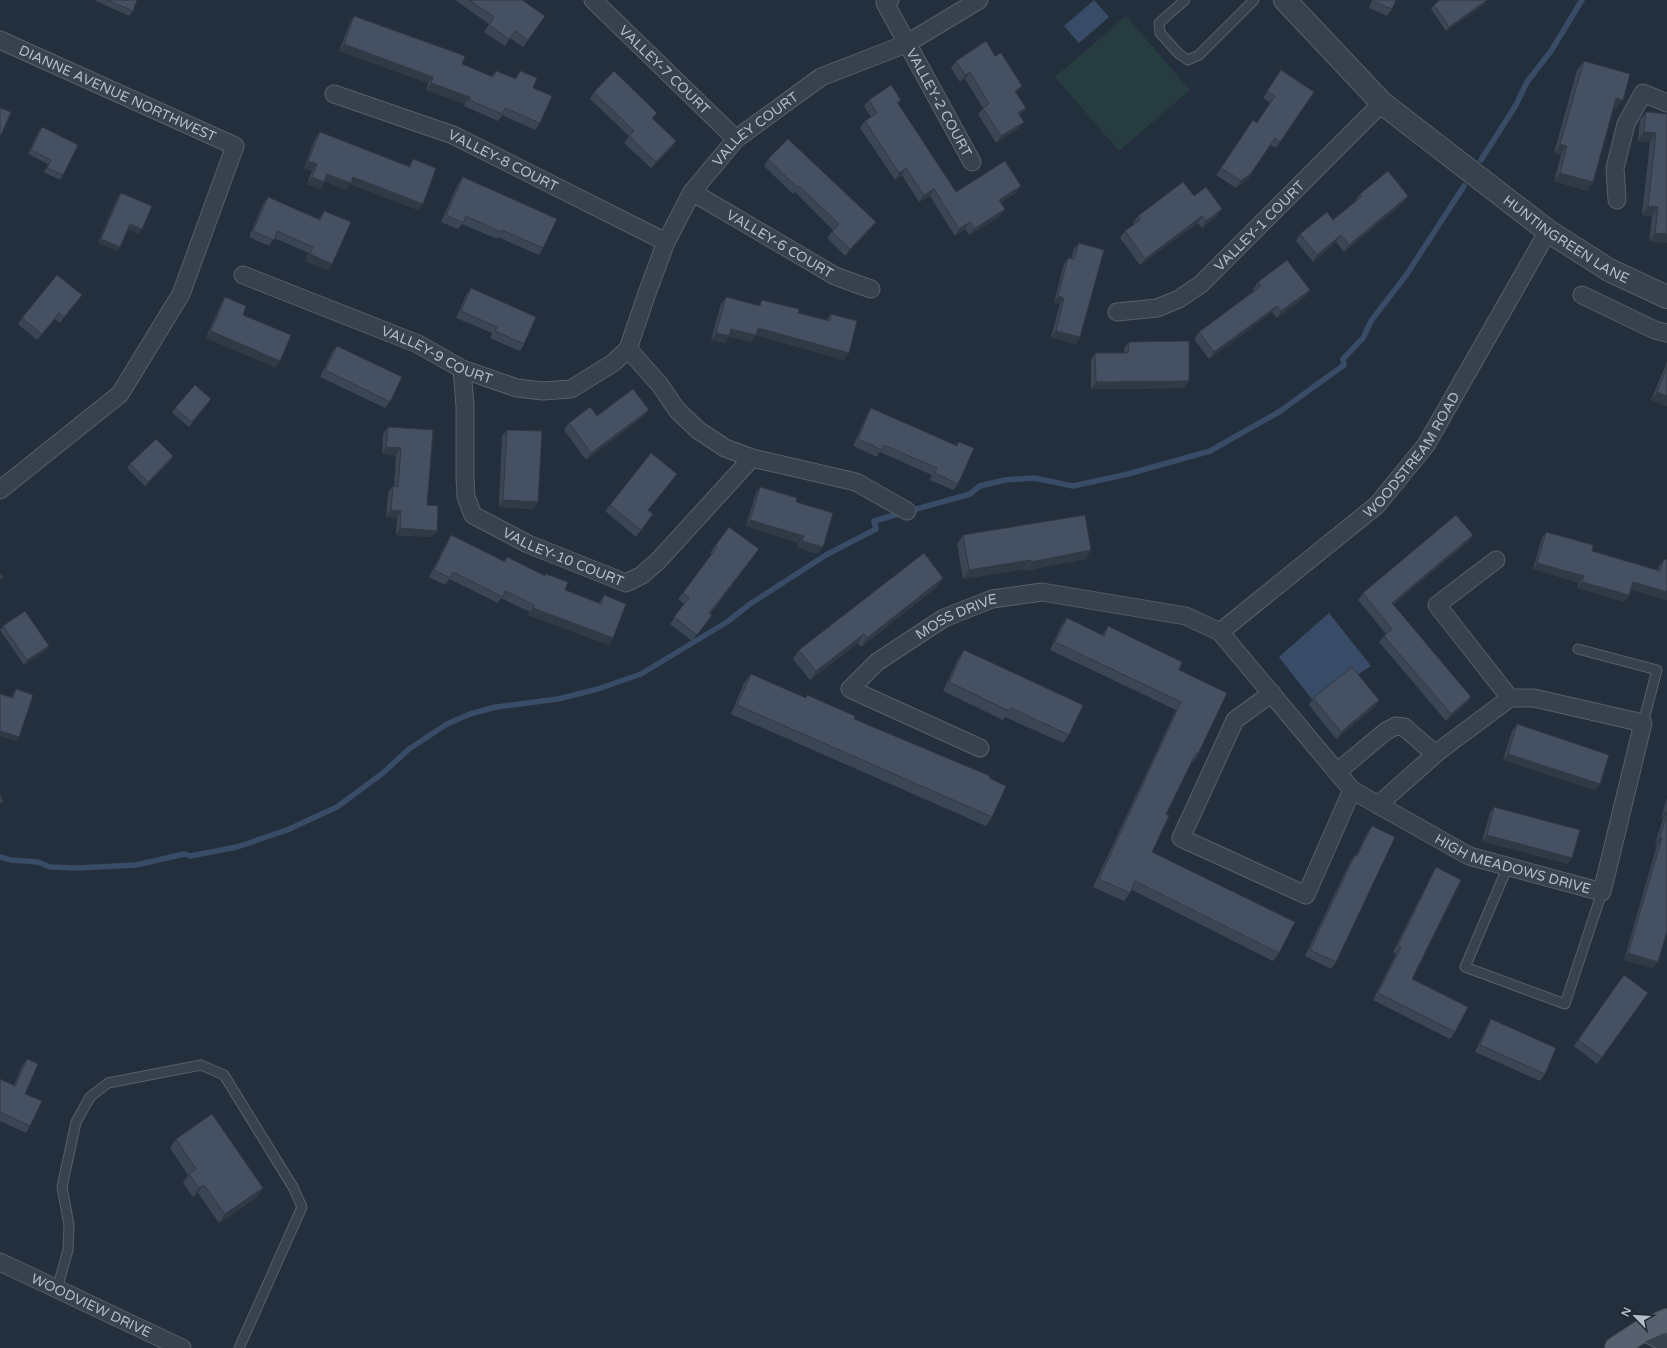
<svg xmlns="http://www.w3.org/2000/svg" width="1667" height="1348" viewBox="0 0 1667 1348" font-family="'Varela Round',sans-serif">
  <style>
    .green { fill: #263c3f }
    .water { fill: #394c67 }
    .lines { fill: none; stroke-linecap: round; stroke-linejoin: round }
    .stream { stroke: #394c67; stroke-width: 5.5 }
    .service-casing { stroke: #565f6c; stroke-width: 11 }
    .minor-casing { stroke: #565f6c; stroke-width: 19 }
    .tertiary-casing { stroke: #565f6c; stroke-width: 24 }
    .primary-casing { stroke: #414a57; stroke-width: 24 }
    .service { stroke: #38414e; stroke-width: 9 }
    .minor { stroke: #38414e; stroke-width: 17 }
    .tertiary { stroke: #38414e; stroke-width: 22 }
    .primary { stroke: #56606e; stroke-width: 22 }
    .wall { fill: #3b4654 }
    .shaded-wall { fill: #303945 }
    .building { fill: #455162; stroke: #303945 }
    .labels { text-anchor: middle; stroke-width: 3.5; stroke-linejoin: round; paint-order: stroke }
    .street-label { font-size: 14px; fill: #b4bcc9; stroke: #1d2633 }
  </style>
  <rect width="100%" height="100%" fill="#242f3e"/>
  <!-- green -->
  <path class="green" d="M1126,16L1190,90L1119,151L1055,77Z"/>
  <!-- water -->
  <g class="water">
    <path d="M1094,0L1109,17L1079,43L1064,26Z"/>
    <path d="M1329,613L1371,666L1314,702L1279,657Z"/>
  </g>
  <g class="lines">
    <!-- stream -->
    <g class="stream">
      <path d="M1481,160L1516,105L1527,82L1551,51L1582,0"/>
      <path d="M0,857L11,860L38,862L50,867L78,868L136,865L184,854L190,856L237,847L287,830L337,807L383,773L409,749L447,724L470,714L496,707L558,699L598,689L641,674L727,622L750,604L826,555L876,529L874,521L970,494L980,486L1005,480L1034,478L1073,486L1128,474L1210,451L1279,412L1344,365L1343,359L1363,338L1371,321L1407,274L1464,186"/>
    </g>
    <!-- service casing -->
    <g class="service-casing">
      <g id="service">
        <path d="M1185,0L1159,23L1160,33L1179,54L1188,60L1199,55L1254,0"/>
        <path d="M1578,649L1657,670L1643,723"/>
        <path d="M1508,866L1465,967L1565,1004L1602,892"/>
        <path d="M57,1289L68,1250L69,1225L62,1187L76,1122L90,1097L108,1083L201,1065L224,1075L293,1187L302,1207L239,1348"/>
      </g>
    </g>
    <!-- minor casing -->
    <g class="minor-casing">
      <g id="minor">
        <path id="s1" d="M593,0L736,139"/>
        <path id="s2" d="M890,0L885,3L972,162"/>
        <path id="s3" d="M0,40L235,146L181,294L120,394L0,490"/>
        <path id="s4" d="M334,94L453,135L666,242"/>
        <path id="s5" d="M692,192L835,276L871,289"/>
        <path d="M1617,200L1615,168L1626,124L1643,93L1667,103"/>
        <path id="s6" d="M243,275L418,344L462,369L517,388L543,391L571,389L613,363L628,349L646,296L666,242L692,192L736,139L821,77L906,44L979,0"/>
        <path d="M1582,295L1655,330L1667,333"/>
        <path id="s7" d="M1117,312L1157,308L1179,299L1201,284L1382,103"/>
        <path d="M628,349L660,385L677,410L698,430L725,448L752,458L856,482L907,511"/>
        <path id="s8" d="M462,369L465,406V477L466,497L473,515L528,544L626,583L642,575L658,561L752,458"/>
        <path id="s9" d="M1220,632L1377,505L1426,445L1548,231"/>
        <path d="M1272,693L1235,720L1181,838L1306,895L1352,790"/>
        <path id="s10" d="M980,748L850,689L877,662L944,618L992,599L1042,592L1186,616L1220,632L1352,790L1469,856L1602,892L1643,723L1534,698H1510L1437,605L1496,560"/>
        <path d="M1337,772L1386,731L1396,726L1404,727L1435,754"/>
        <path d="M1378,805L1439,751L1510,698"/>
        <path id="s11" d="M0,1262L182,1348"/>
        <path d="M1642,1331L1667,1344"/>
      </g>
    </g>
    <!-- tertiary casing -->
    <g class="tertiary-casing">
      <g id="tertiary">
        <path id="s12" d="M1285,0L1382,103L1548,231L1609,270L1667,297"/>
      </g>
    </g>
    <!-- primary casing -->
    <g class="primary-casing">
      <path id="primary" d="M1616,1348L1642,1331L1667,1320"/>
    </g>
    <!-- service -->
    <use href="#service" class="service"/>
    <!-- minor -->
    <use href="#minor" class="minor"/>
    <!-- tertiary -->
    <use href="#tertiary" class="tertiary"/>
    <!-- primary -->
    <use href="#primary" class="primary"/>
  </g>
  <!-- wall -->
  <g class="wall">
    <path d="M94,0H137L133,11L129,16Z"/>
    <path d="M455,0H522L545,16L523,47L510,38L505,46L484,32L489,24Z"/>
    <path d="M1372,0H1396L1392,9L1387,16L1369,8Z"/>
    <path d="M1485,4L1446,31L1431,9L1434,5Z"/>
    <path d="M354,16L462,64L491,77L496,71L515,79L520,71L533,88L540,123L535,130L502,115L498,121L464,106L465,104L426,90L428,83L339,51L350,23Z"/>
    <path d="M956,61L1017,93L1016,94L1021,115H1020L1019,128L996,143L978,114L983,108L965,79L960,82L951,68Z"/>
    <path d="M1584,61L1616,109L1614,108L1593,182L1587,191L1554,181L1561,155L1554,153L1577,70Z"/>
    <path d="M1281,70L1314,92L1276,148L1270,145L1247,180L1236,188L1216,175L1253,120L1257,123L1270,103L1263,98Z"/>
    <path d="M594,92L653,119L676,141L671,148L651,168L624,143L629,136L590,99Z"/>
    <path d="M869,100H901L898,104L956,192L1016,193L1001,202L1000,216L969,235L965,229L955,236L930,196L919,202L902,175L895,180L860,128L865,121L871,117L864,106Z"/>
    <path d="M1646,112L1667,114V243L1649,241L1652,216L1642,215L1650,142L1638,141L1640,120Z"/>
    <path d="M42,127L63,175L60,180L44,172L48,164L28,154L39,131Z"/>
    <path d="M320,132L408,167L413,159L418,210L350,184L346,190L325,181L320,189L307,184L312,171L304,168L315,139Z"/>
    <path d="M768,159L876,222L871,228L845,256L827,238L833,230L795,192L793,194L764,166Z"/>
    <path d="M463,177L543,248L539,255L498,237L497,239L462,224L458,229L441,222L458,184Z"/>
    <path d="M121,193L139,234L128,229L120,247L117,251L98,243L118,197Z"/>
    <path d="M1360,194L1408,196L1403,203L1344,252L1336,242L1313,262L1296,241L1300,234L1333,220L1356,202L1355,201Z"/>
    <path d="M1194,196L1217,216L1202,228L1198,223L1140,265L1120,238L1125,231L1134,225L1133,223L1138,216Z"/>
    <path d="M268,197L319,219L324,211L332,264L328,270L305,261L309,253L274,238L269,246L249,237L263,204Z"/>
    <path d="M1079,243L1080,337L1076,344L1051,337L1060,304L1054,303L1064,264L1068,258L1071,259L1074,249Z"/>
    <path d="M1258,282L1310,290L1305,297L1277,318L1272,312L1209,359L1194,339L1199,332L1255,291L1253,289Z"/>
    <path d="M471,288L524,344L520,351L490,338L492,333L456,318L466,295Z"/>
    <path d="M82,295L60,323L55,319L37,340L18,324L22,318Z"/>
    <path d="M225,297L243,315L280,361L275,367L206,338L221,304Z"/>
    <path d="M726,297L758,306L762,300L798,313L827,320L831,314L844,360L756,335L751,342L729,336L725,343L711,340L721,304Z"/>
    <path d="M1129,342L1185,388L1091,389V360L1095,353H1124V349Z"/>
    <path d="M337,346L390,402L385,408L320,377L332,352Z"/>
    <path d="M1667,362V406L1651,400Z"/>
    <path d="M211,399L189,427L172,413L175,408Z"/>
    <path d="M871,408L956,446L959,442L958,484L953,490L930,480L932,475L880,452L877,457L853,446L867,415Z"/>
    <path d="M597,416H644L586,460L564,430L569,423Z"/>
    <path d="M388,427L433,430L427,505L437,531L432,537L396,535L397,518L386,517L388,493L393,486H394L396,455L382,454L383,434Z"/>
    <path d="M507,430L538,502L533,509L499,507L502,436Z"/>
    <path d="M173,456L170,461L145,486L127,468L130,464Z"/>
    <path d="M672,481L648,510L653,514L636,537L605,511L610,505Z"/>
    <path d="M760,487L796,502L823,547L818,554L797,547L799,543L746,526L756,493Z"/>
    <path d="M1546,532L1592,551L1657,570L1659,566L1664,559L1667,560V600L1630,589L1624,602L1577,588L1579,583L1533,569L1542,538Z"/>
    <path d="M451,535L504,561L507,557L545,576L546,574L565,590L599,603L604,595L613,638L609,645L528,615L530,612L501,598L498,603L449,579L445,585L429,577L447,542Z"/>
    <path d="M963,535L1091,550L1085,559L1025,571V569L963,579L957,544Z"/>
    <path d="M1473,535L1468,542L1393,604L1467,703L1446,721L1379,642L1384,636L1386,634L1358,600L1363,593Z"/>
    <path d="M715,546L759,549L710,614L707,622L692,641L670,624L684,604L678,599L712,554L710,553Z"/>
    <path d="M943,578L937,587L861,647L858,643L810,680L793,659L799,650Z"/>
    <path d="M1067,618L1102,635L1108,626L1179,670L1198,754L1193,762L1192,761L1166,814L1152,852L1279,953L1273,961L1132,890L1130,893L1124,901L1093,887L1176,710L1050,650L1061,626Z"/>
    <path d="M3,626L49,646L46,650L24,665L0,630Z"/>
    <path d="M964,650L1069,735L1063,743L1005,717L1003,720L943,691L958,659Z"/>
    <path d="M751,674L805,698L807,695L854,719L989,778L992,817L986,826L731,714L744,683Z"/>
    <path d="M16,689V741L11,698L13,694Z"/>
    <path d="M1313,698L1375,707L1336,739L1309,705Z"/>
    <path d="M1517,724L1595,790L1503,760L1512,731Z"/>
    <path d="M1667,798V931L1653,968L1624,960L1657,845L1655,844L1663,819L1661,818Z"/>
    <path d="M1494,807L1568,864L1482,841L1490,813Z"/>
    <path d="M1372,826L1336,962L1331,969L1305,956L1350,862L1355,855L1356,856L1367,833Z"/>
    <path d="M1436,867L1412,979L1455,1032L1450,1039L1373,1000L1396,954L1393,952L1432,874Z"/>
    <path d="M1624,975L1648,993L1597,1064L1574,1046Z"/>
    <path d="M1491,1019L1545,1074L1540,1081L1475,1052L1487,1026Z"/>
    <path d="M27,1059L25,1094L30,1126L26,1133L0,1121V1079L14,1085L22,1066Z"/>
    <path d="M176,1139L263,1188L257,1197L219,1223L198,1193L193,1197L183,1183L188,1175L170,1148Z"/>
  </g>
  <!-- shaded-wall -->
  <g class="shaded-wall">
    <path d="M1487,0L1485,4L1446,31L1449,27Z"/>
    <path d="M344,44L433,77L428,83L339,51Z"/>
    <path d="M970,72L965,79L960,82L965,75Z"/>
    <path d="M431,83L470,97L465,104L426,90Z"/>
    <path d="M1022,86L1017,93L1010,98L1015,91Z"/>
    <path d="M1616,98L1623,100L1616,109L1610,107Z"/>
    <path d="M1026,108L1021,115L1014,119L1018,113Z"/>
    <path d="M1024,122L1019,128L996,143L1001,136Z"/>
    <path d="M1644,132L1656,133L1650,142L1638,141Z"/>
    <path d="M676,141L671,148L651,168L656,162Z"/>
    <path d="M1560,144L1567,146L1561,155L1554,153Z"/>
    <path d="M308,161L317,164L312,171L304,168Z"/>
    <path d="M906,168L902,175L895,180L899,173Z"/>
    <path d="M1251,173L1247,180L1236,188L1241,181Z"/>
    <path d="M1560,173L1593,182L1587,191L1554,181Z"/>
    <path d="M327,174L353,177L423,204L418,210L350,184L346,190L323,181Z"/>
    <path d="M312,177L324,182L320,189L307,184Z"/>
    <path d="M1021,186L1016,193L994,206L999,200Z"/>
    <path d="M934,189L930,196L919,202L924,195Z"/>
    <path d="M1408,196L1403,203L1344,252L1349,245Z"/>
    <path d="M1648,206L1658,207L1652,216L1642,215Z"/>
    <path d="M1005,209L1000,216L969,235L974,229Z"/>
    <path d="M1222,209L1217,216L1202,228L1206,221Z"/>
    <path d="M1202,216L1198,223L1140,265L1145,259Z"/>
    <path d="M876,222L871,228L845,256L850,249Z"/>
    <path d="M970,222L965,229L955,236L959,229Z"/>
    <path d="M130,224L142,229L139,234L127,229Z"/>
    <path d="M1655,233L1667,234V243L1649,241Z"/>
    <path d="M1341,235L1336,242L1313,262L1317,255Z"/>
    <path d="M101,239L120,247L117,251L98,243Z"/>
    <path d="M310,254L332,264L328,270L305,261Z"/>
    <path d="M1310,290L1305,297L1277,318L1281,311Z"/>
    <path d="M82,295L77,302L60,323L64,317Z"/>
    <path d="M1058,296L1064,298L1060,304L1054,303Z"/>
    <path d="M1277,306L1272,312L1209,359L1214,352Z"/>
    <path d="M59,313L55,319L37,340L42,334Z"/>
    <path d="M758,328L849,353L844,360L756,335L751,342L726,336L731,329Z"/>
    <path d="M211,331L280,361L275,367L206,338Z"/>
    <path d="M1056,331L1080,337L1076,344L1051,337Z"/>
    <path d="M716,333L729,336L725,343L711,340Z"/>
    <path d="M1189,381L1185,388L1091,389L1096,382Z"/>
    <path d="M1657,392L1667,396V406L1651,400Z"/>
    <path d="M649,410L644,416L586,460L591,453Z"/>
    <path d="M386,447L401,448L396,455L382,454Z"/>
    <path d="M173,456L170,461L145,486L148,482Z"/>
    <path d="M677,474L672,481L643,516L648,510Z"/>
    <path d="M503,500L538,502L533,509L499,507Z"/>
    <path d="M391,510L401,511L397,518L386,517Z"/>
    <path d="M750,520L804,536L799,543L746,526Z"/>
    <path d="M400,528L437,531L432,537L396,535Z"/>
    <path d="M1473,535L1468,542L1387,610L1392,603Z"/>
    <path d="M802,541L823,547L818,554L797,547Z"/>
    <path d="M1091,550L1085,559L1025,571L1031,562Z"/>
    <path d="M1031,560L1025,569L963,579L969,570Z"/>
    <path d="M1537,563L1584,576L1579,583L1533,569Z"/>
    <path d="M943,578L937,587L861,647L867,638Z"/>
    <path d="M1582,582L1629,595L1624,602L1577,588Z"/>
    <path d="M1633,582L1667,592V600L1628,589Z"/>
    <path d="M533,608L613,638L609,645L528,615Z"/>
    <path d="M864,634L858,643L810,680L816,671Z"/>
    <path d="M49,646L46,650L24,665L27,660Z"/>
    <path d="M1471,697L1467,703L1446,721L1451,714Z"/>
    <path d="M1379,700L1375,707L1336,739L1341,732Z"/>
    <path d="M0,731L19,737L16,741L0,736Z"/>
    <path d="M1508,754L1600,784L1595,790L1503,760Z"/>
    <path d="M1666,812H1667L1663,819L1661,818Z"/>
    <path d="M1487,835L1572,858L1568,864L1482,841Z"/>
    <path d="M1660,837L1662,838L1657,845L1655,844Z"/>
    <path d="M1628,953L1658,962L1653,968L1624,960Z"/>
    <path d="M204,1185L198,1193L193,1197L199,1188Z"/>
    <path d="M263,1188L257,1197L219,1223L225,1214Z"/>
  </g>
  <!-- building -->
  <g class="building">
    <path d="M107,0H137L133,11Z"/>
    <path d="M469,0H522L545,16L528,40L515,31L509,39L489,25L494,17Z"/>
    <path d="M1374,0H1396L1392,9L1373,1Z"/>
    <path d="M1440,0H1487L1449,27L1434,5Z"/>
    <path d="M354,16L465,56L462,64L493,77L496,71L516,79L520,71L537,78L533,88L552,96L540,123L505,108L502,114L469,100L470,97L431,83L433,77L344,44Z"/>
    <path d="M986,41L995,56L1001,53L1022,86L1015,91L1026,108L1018,113L1024,122L1001,136L983,108L989,104L970,72L965,75L956,61Z"/>
    <path d="M1584,61L1630,74L1623,100L1616,98L1593,182L1560,173L1567,146L1560,144Z"/>
    <path d="M1281,70L1314,92L1280,142L1275,138L1251,173L1241,181L1221,168L1253,120L1257,123L1275,96L1267,91Z"/>
    <path d="M614,71L657,113L652,118L676,141L656,162L629,136L634,131L594,92Z"/>
    <path d="M891,85L901,100L897,102L956,192L1005,161L1021,186L999,200L1005,209L974,229L970,222L959,229L934,189L924,195L906,168L899,173L865,121L877,113L869,100Z"/>
    <path d="M0,108L11,112L1,135L0,134Z"/>
    <path d="M1646,112L1667,114V234L1655,233L1658,207L1648,206L1656,133L1644,132Z"/>
    <path d="M42,127L78,145L63,175L47,168L51,160L31,150Z"/>
    <path d="M320,132L410,167L413,159L436,168L423,204L353,177L351,183L327,174L324,182L312,177L317,164L308,161Z"/>
    <path d="M788,139L876,222L850,249L832,232L839,224L799,186L797,187L768,159Z"/>
    <path d="M1388,171L1408,196L1349,245L1341,235L1317,255L1300,234L1327,212L1333,220L1362,196L1360,194Z"/>
    <path d="M463,177L557,219L543,248L502,230L501,232L466,216L463,223L446,215Z"/>
    <path d="M1183,182L1194,196L1206,187L1222,209L1206,221L1202,216L1145,259L1125,231L1140,220L1138,216Z"/>
    <path d="M121,193L152,206L142,229L130,224L120,247L101,239Z"/>
    <path d="M268,197L320,220L324,211L351,222L332,264L310,254L313,247L277,231L274,240L253,231Z"/>
    <path d="M1079,243L1104,250L1080,337L1056,331L1064,298L1058,296L1068,258L1074,259Z"/>
    <path d="M1287,260L1310,290L1281,311L1277,306L1214,352L1199,332L1261,286L1258,282Z"/>
    <path d="M57,275L82,295L64,317L59,313L42,334L22,318Z"/>
    <path d="M471,288L536,317L524,344L495,331L497,327L461,311Z"/>
    <path d="M225,297L246,306L243,315L291,335L280,361L211,331Z"/>
    <path d="M726,297L760,306L762,300L799,309L798,313L830,321L831,314L857,321L849,353L758,328L756,335L731,329L729,336L716,333Z"/>
    <path d="M1189,341V381L1096,382L1095,353H1128L1129,342Z"/>
    <path d="M337,346L402,377L390,402L325,370Z"/>
    <path d="M1667,367V396L1657,392Z"/>
    <path d="M195,385L211,399L192,422L175,408Z"/>
    <path d="M633,389L649,410L591,453L569,423L590,407L597,416Z"/>
    <path d="M871,408L957,446L959,442L974,448L958,484L935,473L937,468L884,445L882,450L858,439Z"/>
    <path d="M388,427L433,430L427,505L438,506L437,531L400,528L401,511L391,510L393,486L398,487L401,448L386,447Z"/>
    <path d="M507,430L542,431L538,502L503,500Z"/>
    <path d="M156,439L173,456L148,482L130,464Z"/>
    <path d="M651,453L677,474L648,510L653,514L641,530L610,505Z"/>
    <path d="M760,487L797,498L796,502L833,513L823,547L802,541L804,536L750,520Z"/>
    <path d="M1085,515L1091,550L1031,562V560L969,570L963,535Z"/>
    <path d="M1456,515L1473,535L1392,603L1471,697L1451,714L1384,636L1392,629L1363,593Z"/>
    <path d="M729,527L759,549L709,613L712,615L697,635L674,617L689,598L683,593L717,547L715,546Z"/>
    <path d="M1546,532L1593,545L1592,551L1660,571L1664,559L1667,560V592L1633,582L1629,595L1582,582L1584,576L1537,563Z"/>
    <path d="M451,535L505,562L507,557L545,576L546,574L568,582L565,590L601,604L604,595L626,604L613,638L533,608L534,605L505,591L503,597L453,572L450,578L434,570Z"/>
    <path d="M924,553L943,578L867,638L864,634L816,671L799,650Z"/>
    <path d="M0,573L3,577L0,579Z"/>
    <path d="M25,611L49,646L27,660L3,626Z"/>
    <path d="M1067,618L1104,636L1108,626L1182,662L1179,670L1227,693L1198,754L1196,753L1166,814L1169,816L1152,852L1295,922L1279,953L1135,881L1130,893L1099,879L1181,702L1055,642Z"/>
    <path d="M964,650L1083,705L1069,735L1011,708L1009,711L949,682Z"/>
    <path d="M1352,667L1379,700L1341,732L1313,698Z"/>
    <path d="M751,674L806,698L807,695L855,716L854,719L990,776L989,778L1006,786L992,817L737,705Z"/>
    <path d="M16,689L33,695L19,737L0,731V694L13,698Z"/>
    <path d="M1517,724L1609,755L1600,784L1508,754Z"/>
    <path d="M0,795L3,802L0,803Z"/>
    <path d="M1494,807L1580,830L1572,858L1487,835Z"/>
    <path d="M1667,813V931L1658,962L1628,953L1662,838L1660,837Z"/>
    <path d="M1372,826L1395,837L1336,962L1310,950L1355,855L1357,856Z"/>
    <path d="M1436,867L1461,880L1412,979L1468,1007L1455,1032L1378,993L1401,947L1398,945Z"/>
    <path d="M1624,975L1648,993L1602,1057L1578,1040Z"/>
    <path d="M1491,1019L1556,1048L1545,1074L1480,1045Z"/>
    <path d="M27,1059L38,1064L25,1094L42,1101L30,1126L0,1112V1079L15,1086Z"/>
    <path d="M212,1114L263,1188L225,1214L204,1185L199,1188L189,1174L196,1169L176,1139Z"/>
  </g>
  <g class="labels">
    <!-- street labels -->
    <g class="street-label">
      <text dy="5" stroke="none"><textPath href="#s1" startOffset="100">VALLEY-7 COURT</textPath></text>
      <text dy="5" stroke="none"><textPath href="#s3" startOffset="129">DIANNE AVENUE NORTHWEST</textPath></text>
      <text dy="5" stroke="none"><textPath href="#s2" startOffset="119">VALLEY-2 COURT</textPath></text>
      <text dy="5" stroke="none"><textPath href="#s6" startOffset="681">VALLEY COURT</textPath></text>
      <text dy="5" stroke="none"><textPath href="#s4" startOffset="182">VALLEY-8 COURT</textPath></text>
      <text dy="5" stroke="none"><textPath href="#s7" startOffset="173">VALLEY-1 COURT</textPath></text>
      <text dy="5" stroke="none"><textPath href="#s12" startOffset="371">HUNTINGREEN LANE</textPath></text>
      <text dy="5" stroke="none"><textPath href="#s5" startOffset="102">VALLEY-6 COURT</textPath></text>
      <text dy="5" stroke="none"><textPath href="#s6" startOffset="210">VALLEY-9 COURT</textPath></text>
      <text dy="5" stroke="none"><textPath href="#s9" startOffset="263">WOODSTREAM ROAD</textPath></text>
      <text dy="5" stroke="none"><textPath href="#s8" startOffset="247">VALLEY-10 COURT</textPath></text>
      <text dy="5" stroke="none"><textPath href="#s10" startOffset="273">MOSS DRIVE</textPath></text>
      <text dy="5" stroke="none"><textPath href="#s10" startOffset="931">HIGH MEADOWS DRIVE</textPath></text>
      <text dy="5" stroke="none"><textPath href="#s11" startOffset="101">WOODVIEW DRIVE</textPath></text>
    </g>
  </g>
  <!-- north arrow -->
  <g transform="translate(1635 1316) rotate(295)" stroke="#1d2633" stroke-width="3" paint-order="stroke">
  <path d="M0-3L7 15L0 10L-7 15Z" fill="#b4bcc9"/>
  <text y="-6" font-size="11" font-weight="bold" text-anchor="middle" fill="#b4bcc9">N</text>
  </g>
</svg>
